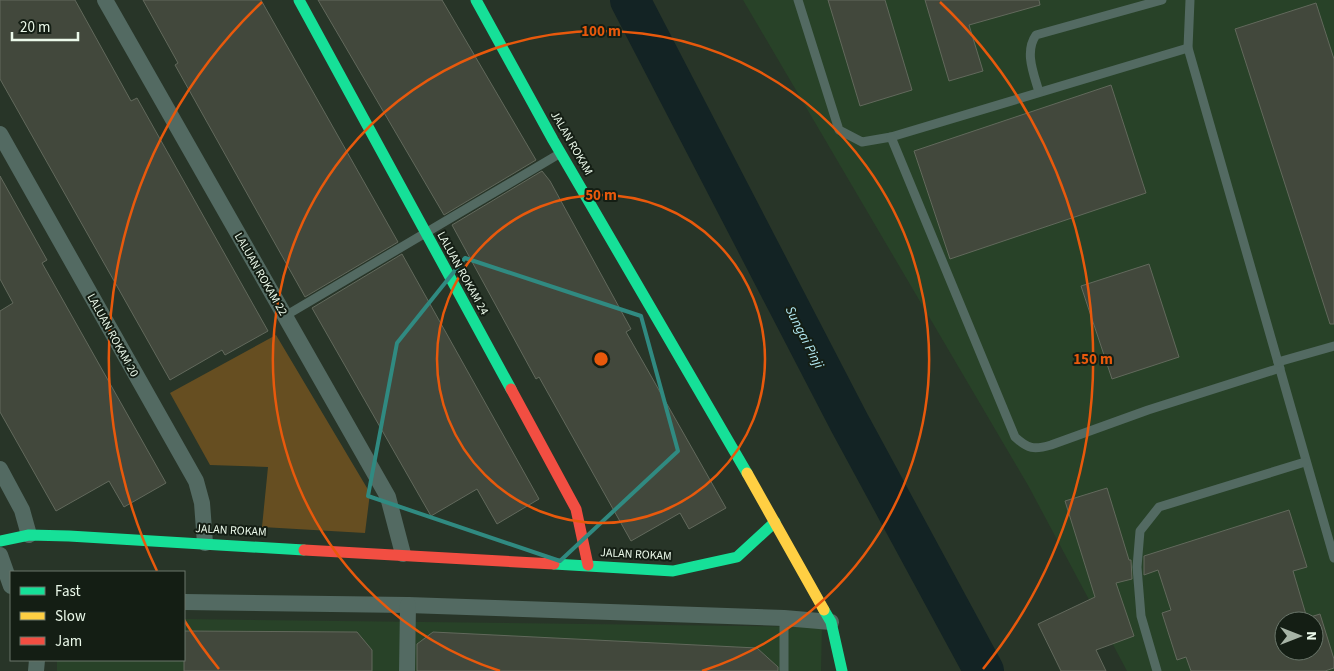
<svg xmlns="http://www.w3.org/2000/svg" width="1334" height="671" viewBox="0 0 1334 671" font-family="'Source Sans 3',sans-serif">
  <style>
    .built { fill: #284228; fill-rule: evenodd }
    .green { fill: #664e21 }
    .lines { fill: none; stroke-linecap: round; stroke-linejoin: round }
    .river { stroke: #132324; stroke-width: 40 }
    .building { fill: #42483c; stroke: #62695c; fill-rule: evenodd }
    .lane { stroke: #536a62; stroke-width: 9 }
    .street { stroke: #536a62; stroke-width: 16 }
    .fast { stroke: #16e098; stroke-width: 11 }
    .slow { stroke: #ffcf43; stroke-width: 11 }
    .jam { stroke: #f24e42; stroke-width: 11 }
    .marked { fill: none; stroke: #308a81; stroke-width: 4; stroke-linejoin: round }
    .ring { fill: none; stroke: #e8590c; stroke-width: 2.5 }
    .labels { text-anchor: middle; stroke-width: 4; stroke-linejoin: round; paint-order: stroke }
    .street-label { font-size: 12px; fill: #ebf9ea; stroke: #141e14 }
    .water-label { font-size: 14px; font-style: italic; fill: #b4ebf5; stroke: #141e14 }
    .centre { fill: #e8590c; stroke: #141e14; stroke-width: 2.5 }
    .ring-label { font-size: 15px; text-anchor: middle; font-weight: bold; fill: #e8590c; stroke: #141e14; stroke-width: 4; stroke-linejoin: round; paint-order: stroke }
  </style>
  <rect width="100%" height="100%" fill="#283528"/>
  <!-- built -->
  <g class="built">
    <path d="M743,0H1334V671H1127L1029,487ZM1284,621H1314V651H1284Z"/>
    <path d="M184,619L822,627L821,671H57V660H184Z"/>
  </g>
  <!-- green -->
  <path class="green" d="M276,335L370,493L365,533L262,527L268,467L210,465L170,393Z"/>
  <g class="lines">
    <!-- river -->
    <path class="river" d="M630,0L849,422L984,671"/>
  </g>
  <!-- building -->
  <g class="building">
    <path d="M0,0H75L131,101L137,98L268,331L225,355L222,350L170,380L0,79Z"/>
    <path d="M143,0H261L398,242L305,297L175,65L178,63Z"/>
    <path d="M318,0H442L536,160L444,215Z"/>
    <path d="M828,0H885L912,90L860,106Z"/>
    <path d="M925,0H1039L1040,5L969,25L983,71L949,81Z"/>
    <path d="M1316,3L1334,59V324H1330L1235,29Z"/>
    <path d="M1111,85L1146,193L950,259L914,151Z"/>
    <path d="M542,171L550,181L631,329L626,332L726,508L689,529L680,513L631,541L539,377L536,379L452,225Z"/>
    <path d="M0,176L47,260L42,263L166,483L124,507L109,481L56,511L0,412V311L13,303L0,279Z"/>
    <path d="M402,254L539,499L497,524L477,489L431,516L312,308Z"/>
    <path d="M1149,264L1179,357L1112,379L1081,286Z"/>
    <path d="M1107,488L1129,560H1131L1132,579L1116,583L1134,636L1096,650L1106,671H1061L1038,624L1095,597L1065,501Z"/>
    <path d="M1289,510L1307,567L1293,571L1307,618L1320,614L1334,659V668L1325,671H1191L1186,657L1177,660L1162,613L1171,610L1158,570L1144,575V556ZM1284,621H1314V651H1284Z"/>
    <path d="M184,631L357,632L372,650V671H184Z"/>
    <path d="M433,632L757,648L778,667V671H417V644Z"/>
  </g>
  <g class="lines">
    <!-- lane -->
    <g class="lane">
      <path d="M798,0L839,130L862,142L891,137L1188,48"/>
      <path d="M1190,0L1188,48L1334,558"/>
      <path d="M1039,92C1034,74 1024,52 1036,35L1162,0"/>
      <path d="M891,137L1015,437C1028,449 1034,450 1051,445L1148,410L1280,368"/>
      <path d="M285,316L559,154"/>
      <path d="M1278,362L1334,346"/>
      <path d="M784,671V618"/>
      <path d="M1157,671L1141,616L1137,567L1140,531L1159,507L1305,462"/>
    </g>
    <!-- street -->
    <g class="street">
      <path d="M105,0L388,497L403,554"/>
      <path d="M0,134L196,481L202,503L205,543"/>
      <path d="M0,469L22,510L29,535"/>
      <path d="M0,555L11,586"/>
      <path d="M184,602L408,605L784,618L831,622"/>
      <path d="M36,671L37,660"/>
      <path d="M407,671L408,605"/>
    </g>
    <!-- fast -->
    <g class="fast">
      <path d="M299,0L511,389"/>
      <path d="M476,0L553,140L747,473"/>
      <path d="M0,541L29,535L69,536L304,550"/>
      <path d="M554,564L673,571L737,557L775,522"/>
      <path d="M824,610L831,622L842,671"/>
    </g>
    <!-- slow -->
    <path class="slow" d="M747,473L824,610"/>
    <!-- jam -->
    <g class="jam">
      <path d="M511,389L576,509L588,565"/>
      <path d="M304,550L554,564"/>
    </g>
  </g>
  <!-- marked area -->
  <path class="marked" d="M465,258L641,316L678,451L560,561L368,496L397,343Z"/>
  <!-- distance rings -->
  <g class="ring">
    <circle cx="601" cy="359" r="164"/>
    <path d="M500 671A328 328 0 1 1 702 671"/>
    <path d="M219 669A492 492 0 0 1 184 620M157 571A492 492 0 0 1 262 2M940 2A492 492 0 0 1 983 669"/>
  </g>
  <g class="labels">
    <!-- street labels -->
    <g class="street-label">
      <text transform="translate(572 143) rotate(60)" y="4">JALAN ROKAM</text>
      <text transform="translate(463 273) rotate(61)" y="4">LALUAN ROKAM 24</text>
      <text transform="translate(261 274) rotate(60)" y="4">LALUAN ROKAM 22</text>
      <text transform="translate(113 335) rotate(61)" y="4">LALUAN ROKAM 20</text>
      <text transform="translate(231 530) rotate(3)" y="4">JALAN ROKAM</text>
      <text transform="translate(636 554) rotate(3)" y="4">JALAN ROKAM</text>
    </g>
    <!-- water labels -->
    <g class="water-label">
      <text transform="translate(805 337) rotate(63)" y="5">Sungai Pinji</text>
    </g>
  </g>
  <circle cx="601" cy="359" r="8" class="centre"/>
  <g class="ring-label">
    <text x="601" y="36">100 m</text>
    <text x="601" y="200">50 m</text>
    <text x="1093" y="364">150 m</text>
  </g>
  <!-- legend -->
  <rect x="10" y="571" width="175" height="90" fill="#141e14" stroke="#6a766a"/>
  <rect x="20" y="587" width="25" height="8" fill="#16e098" stroke="#6a766a"/>
  <text x="55" y="596" font-size="15" fill="#ebf9ea">Fast</text>
  <rect x="20" y="612" width="25" height="8" fill="#ffcf43" stroke="#6a766a"/>
  <text x="55" y="621" font-size="15" fill="#ebf9ea">Slow</text>
  <rect x="20" y="637" width="25" height="8" fill="#f24e42" stroke="#6a766a"/>
  <text x="55" y="646" font-size="15" fill="#ebf9ea">Jam</text>
  <!-- north arrow -->
  <g transform="translate(1299 636) rotate(90)"><circle r="24" fill="#141e14" stroke="#6a766a"/>
  <path d="M0-4L9 19L0 12L-9 19Z" fill="#a7b4a6"/>
  <text y="-8" font-size="14" font-weight="bold" text-anchor="middle" fill="#ebf9ea">N</text>
  </g>
  <!-- scale -->
  <path d="M12 32v8h66v-8" fill="none" stroke="#ebf9ea" stroke-width="2.5"/>
  <text x="20" y="32" font-size="15" fill="#ebf9ea" stroke="#141e14" stroke-width="4" paint-order="stroke">20 m</text>
</svg>
